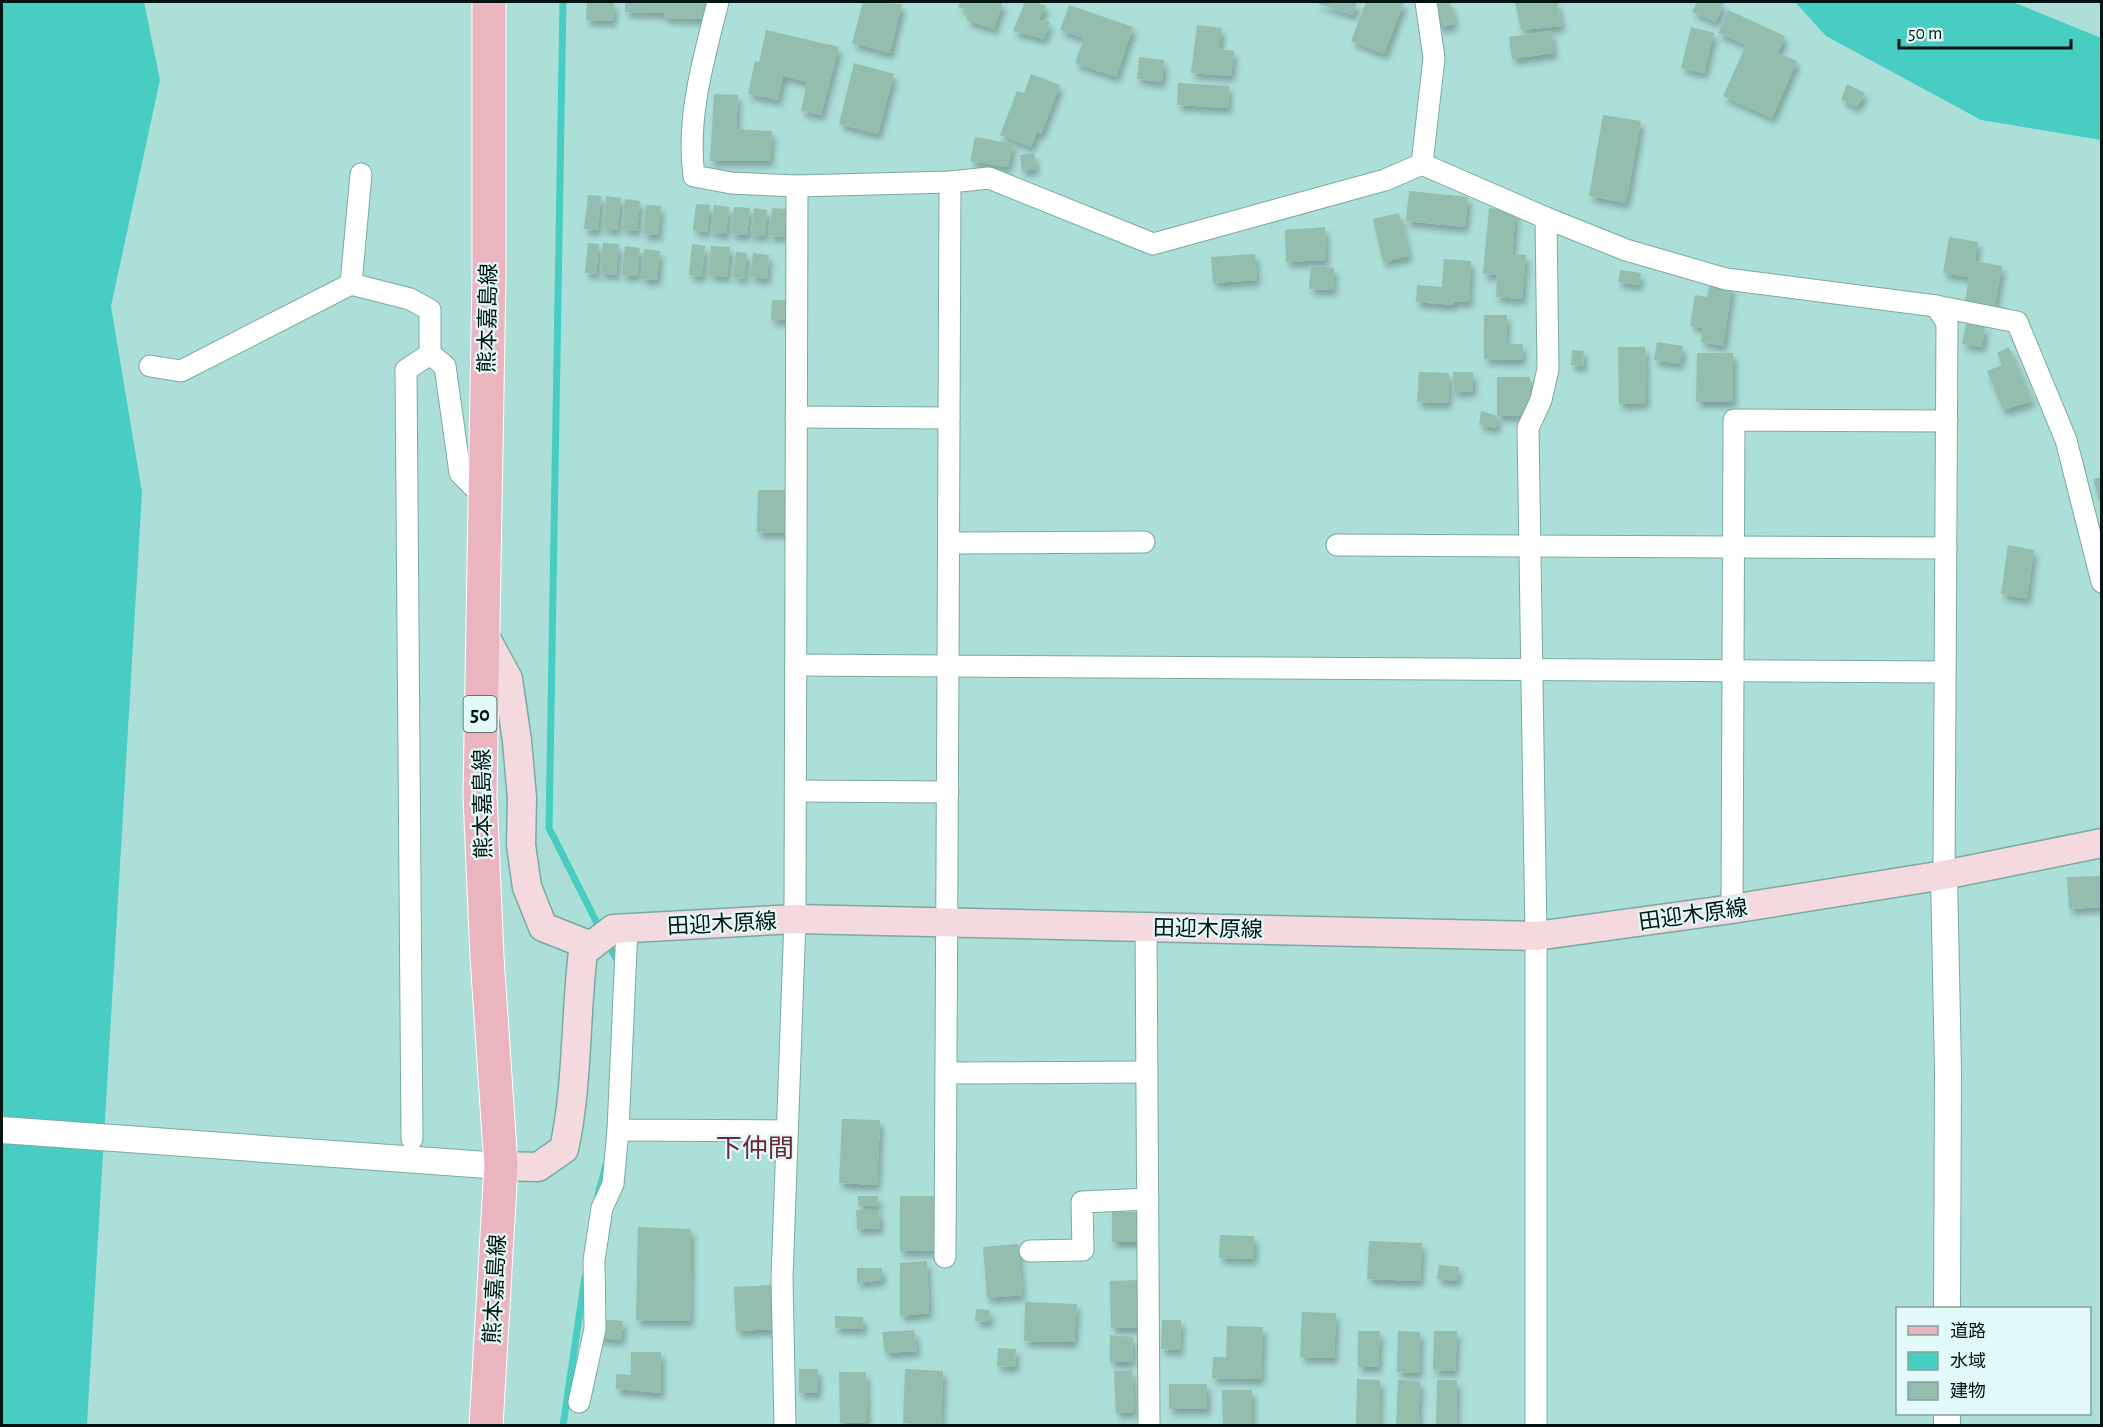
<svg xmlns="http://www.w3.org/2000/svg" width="2103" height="1427" viewBox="0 0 2103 1427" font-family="'Alegreya Sans','Noto Sans JP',sans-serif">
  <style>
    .water { fill: #48cdc2 }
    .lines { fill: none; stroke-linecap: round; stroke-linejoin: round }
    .stream { stroke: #48cdc2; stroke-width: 7 }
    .building { fill: #93bdac; filter: url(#shadow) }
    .minor-casing { stroke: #79a9a4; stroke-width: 23 }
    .tertiary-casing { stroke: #79a9a4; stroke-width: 28 }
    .secondary-casing { stroke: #79a9a4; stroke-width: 31 }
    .primary-casing { stroke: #fff; stroke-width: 35 }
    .minor { stroke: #fff; stroke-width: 21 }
    .tertiary { stroke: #fff; stroke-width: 26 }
    .secondary { stroke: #f4dadf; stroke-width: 28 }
    .primary { stroke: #eab5bf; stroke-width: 33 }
    .labels { text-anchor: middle; stroke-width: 4.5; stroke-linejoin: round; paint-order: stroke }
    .shield { fill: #e2faf7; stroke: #465957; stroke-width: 1.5 }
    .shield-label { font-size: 21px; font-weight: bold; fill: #031413 }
    .street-label { font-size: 22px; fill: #031413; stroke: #e2faf7 }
    .quarter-label { font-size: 26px; fill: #6d283a; stroke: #e2faf7 }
  </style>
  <defs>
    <filter id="shadow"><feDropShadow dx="3.5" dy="6" stdDeviation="3" flood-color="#0004"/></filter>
  </defs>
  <rect width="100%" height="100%" fill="#addfd9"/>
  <!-- water -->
  <g class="water">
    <path d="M2,2H144L160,80L111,306L142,492L87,1425L2,1426Z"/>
    <path d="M1795,2H2013L2101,38V140L1981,120L1826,36Z"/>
  </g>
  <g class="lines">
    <!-- stream -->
    <g class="stream">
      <path d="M563,2L549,828L601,931"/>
      <path d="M606,941L619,963"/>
      <path d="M598,1195L606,1165"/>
      <path d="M563,1426L585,1277"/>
    </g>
  </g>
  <!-- building -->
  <g class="building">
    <path d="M587,2H614L613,21L586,20Z"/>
    <path d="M625,2H707L706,19L665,18L664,13L625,12Z"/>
    <path d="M863,2L902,4L890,53L852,43Z"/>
    <path d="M960,2H1003L994,29L966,20L969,10L958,7Z"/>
    <path d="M1025,2H1036L1046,6L1039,20L1050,22L1044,39L1013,31Z"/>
    <path d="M1313,2H1357L1353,15Z"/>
    <path d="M1366,2H1404L1384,54L1351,41Z"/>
    <path d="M1434,2H1450L1455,24L1439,28Z"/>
    <path d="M1515,2H1557L1562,26L1521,30Z"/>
    <path d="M1697,2H1724L1716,22L1692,12Z"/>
    <path d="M1069,5L1133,27L1116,77L1075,63L1084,38L1060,30Z"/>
    <path d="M1728,10L1785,36L1778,53L1797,61L1772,118L1723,96L1746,45L1718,33Z"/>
    <path d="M1197,25L1222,28L1219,49L1234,51L1231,76L1191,73Z"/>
    <path d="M1691,27L1714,33L1704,73L1681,68Z"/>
    <path d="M766,30L839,47L821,115L801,111L807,82L783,76L778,100L748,94L755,61L759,62Z"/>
    <path d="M1551,31L1554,53L1512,59L1509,37Z"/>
    <path d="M1139,57L1164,60L1162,82L1137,79Z"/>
    <path d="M854,63L894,74L878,134L839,124Z"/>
    <path d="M1031,74L1060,85L1041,134L1037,132L1031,147L1000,135L1017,91L1024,93Z"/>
    <path d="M1178,83L1229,86L1228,108L1177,105Z"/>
    <path d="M1847,84L1865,93L1857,107L1841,100Z"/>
    <path d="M714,94L738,95L736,129L772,131L770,161H710Z"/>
    <path d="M1603,115L1641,121L1626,203L1589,196Z"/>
    <path d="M975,137L1013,144L1008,167L970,161Z"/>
    <path d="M1034,153L1036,169L1022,171L1020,155Z"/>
    <path d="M1409,191L1468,197L1465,227L1406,221Z"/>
    <path d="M588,195L601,196L598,230L584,229Z"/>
    <path d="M606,196L621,198L617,230L603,228Z"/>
    <path d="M625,199L640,201L637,231L622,229Z"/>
    <path d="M696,204L710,205L707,232L693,230Z"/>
    <path d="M646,205L661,206L658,235L643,234Z"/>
    <path d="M714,205L729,207L726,234L711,232Z"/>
    <path d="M734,207L750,208L747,235L731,234Z"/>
    <path d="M754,208L767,210L765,236L751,235Z"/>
    <path d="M772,208L787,209L784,237L769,236Z"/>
    <path d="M1489,208L1516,211L1512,254L1526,255L1522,299L1496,297L1497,275L1483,274Z"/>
    <path d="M1399,213L1409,256L1383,262L1373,219Z"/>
    <path d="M1325,227L1326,260L1286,262L1285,230Z"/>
    <path d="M1949,237L1978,242L1975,261L2002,266L1995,306L1965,302L1969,277L1943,273Z"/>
    <path d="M588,243L599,244L596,274L585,273Z"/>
    <path d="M603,243L619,244L616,275L600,273Z"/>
    <path d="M692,244L705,246L702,277L689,275Z"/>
    <path d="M625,246L640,248L637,276L622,275Z"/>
    <path d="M711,246L730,247L727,277L708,275Z"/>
    <path d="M644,249L660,251L657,280L641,279Z"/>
    <path d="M736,252L747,253L744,279L733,277Z"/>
    <path d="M753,253L769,255L767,279L750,277Z"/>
    <path d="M1255,254L1257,280L1213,283L1211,257Z"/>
    <path d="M1444,259L1471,261L1469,302L1454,301L1453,305L1416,302L1417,285L1442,287Z"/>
    <path d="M1311,266L1334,268L1333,290L1309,289Z"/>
    <path d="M1620,270L1641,273L1639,285L1618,282Z"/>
    <path d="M1710,283L1732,286L1723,346L1701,342L1703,328L1690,326L1695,295L1707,297Z"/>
    <path d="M772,300H788V320H771Z"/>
    <path d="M1484,315H1507L1506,344H1523L1522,360L1484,359Z"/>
    <path d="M1966,324L1985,327L1982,347L1962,344Z"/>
    <path d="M1657,342L1683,346L1680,364L1654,360Z"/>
    <path d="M1618,347H1645L1646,403L1619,404Z"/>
    <path d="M2009,347L2032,401L2003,410L1987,371L2002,365L1997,353Z"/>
    <path d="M1572,350L1584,351L1583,366L1571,365Z"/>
    <path d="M1697,353H1733V402H1696Z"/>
    <path d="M1419,372L1449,373L1448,403L1417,402Z"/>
    <path d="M1453,372H1473V391L1454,392Z"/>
    <path d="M1497,377H1530V410L1534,415L1497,416V428L1479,425L1481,411L1497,416Z"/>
    <path d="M2102,477V499L2099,500L2093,479Z"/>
    <path d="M758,490H787V533L757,532Z"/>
    <path d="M2008,545L2034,550L2027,599L2001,594Z"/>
    <path d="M2102,876V907L2069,909L2067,877Z"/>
    <path d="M842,1119L880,1120L877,1185L839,1183Z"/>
    <rect x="858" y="1196" width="20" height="10"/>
    <path d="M900,1196H939V1250L900,1251Z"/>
    <path d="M856,1210H879L880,1228L857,1229Z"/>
    <path d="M1112,1212H1138L1139,1242H1112Z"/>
    <path d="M638,1227L691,1229L690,1321L636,1320Z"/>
    <path d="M1220,1235L1254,1236V1259L1219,1258Z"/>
    <path d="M1369,1241L1422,1243L1420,1281L1367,1279Z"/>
    <path d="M1018,1244L1022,1295L987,1298L983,1247Z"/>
    <path d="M927,1261L929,1313L900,1316V1263Z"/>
    <path d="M1439,1265L1459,1267L1457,1281L1437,1279Z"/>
    <path d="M857,1268H882V1280L857,1283Z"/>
    <path d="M1138,1280V1328H1111L1110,1281Z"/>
    <path d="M774,1285L777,1329L736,1331L734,1287Z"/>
    <path d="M1025,1302L1077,1304L1074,1342L1024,1341Z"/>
    <path d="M976,1309L990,1310L989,1322L975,1321Z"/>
    <path d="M1302,1312L1336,1313L1334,1358L1300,1357Z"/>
    <path d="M835,1316L863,1317V1329L835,1328Z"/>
    <path d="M600,1319L623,1321L621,1340L597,1338Z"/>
    <path d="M1162,1320H1181L1180,1350L1161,1349Z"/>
    <path d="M1227,1326L1263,1327L1261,1379L1212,1378L1213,1357H1226Z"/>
    <path d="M914,1330L917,1351L885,1353L882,1332Z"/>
    <path d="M1358,1331H1380L1378,1367H1358Z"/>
    <path d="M1398,1331L1420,1332L1419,1373L1397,1372Z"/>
    <path d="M1434,1331H1457L1455,1371L1433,1370Z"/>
    <path d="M1110,1335L1133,1337L1132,1362H1110Z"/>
    <path d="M998,1348L1016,1349L1015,1367L997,1366Z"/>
    <path d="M631,1352H661V1393L616,1389V1374L631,1375Z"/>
    <rect x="799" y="1369" width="19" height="24"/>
    <path d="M905,1369L943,1371L941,1425L903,1423Z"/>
    <path d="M1132,1370L1134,1412L1116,1413L1114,1371Z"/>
    <path d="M839,1372H866L867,1423H840Z"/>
    <path d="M1357,1379L1380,1380L1379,1426H1356Z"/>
    <path d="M1398,1380L1420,1381L1418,1426H1396Z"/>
    <path d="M1437,1380H1457L1456,1426H1436Z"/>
    <rect x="1169" y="1384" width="38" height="25"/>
    <path d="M1222,1390H1252V1426H1223Z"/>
  </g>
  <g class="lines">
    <!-- minor casing -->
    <g class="minor-casing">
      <g id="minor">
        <path d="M718,2C704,58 686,118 694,176L731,183L797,186L950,182L989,178L1153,244L1385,180L1422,164L1546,218L1626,250L1726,279L1936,306L2017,322L2066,440L2102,582"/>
        <path d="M1422,164L1434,58L1426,2"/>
        <path d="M361,174L351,284L410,299L430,310V354"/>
        <path d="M950,182L948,666L1945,672"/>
        <path d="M1936,306L1947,323L1944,875"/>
        <path d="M150,366L181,371L351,284"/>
        <path d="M796,417L949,418"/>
        <path d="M949,543L1144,542"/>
        <path d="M1337,545L1946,548"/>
        <path d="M796,665L948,666L945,1257"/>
        <path d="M796,791L948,792"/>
        <path d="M1732,909L1734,420L1947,421"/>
        <path d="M1146,927L1149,1426"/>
        <path d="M627,928L618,1130L787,1131"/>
        <path d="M946,1073L1147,1072"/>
        <path d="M412,1139L406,370L430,354L445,366L460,473L484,497"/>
        <path d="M1030,1251L1083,1250L1082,1202L1148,1199"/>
        <path d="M579,1402L595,1329L594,1260L602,1208L613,1184L618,1130"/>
        <path d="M785,1426L782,1278L795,919L797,186"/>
        <path d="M1536,1426V936L1528,428L1541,400L1548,369L1546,218"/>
      </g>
    </g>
    <!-- tertiary casing -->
    <g class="tertiary-casing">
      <g id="tertiary">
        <path d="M1944,875L1948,1071L1947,1308"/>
        <path d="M2,1130L501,1166"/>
        <path d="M1947,1426V1414"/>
      </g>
    </g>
    <!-- secondary casing -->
    <g class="secondary-casing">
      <g id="secondary">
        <path d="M481,629L508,679L517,741L522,798L521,845L527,887L543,927L591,946"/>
        <path d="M501,1166L538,1167L564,1149C578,1085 575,1017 583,952L613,929L795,919L1536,936L1732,909L1944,875L2102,843"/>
      </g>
    </g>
    <!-- primary casing -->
    <g class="primary-casing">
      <path id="primary" d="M486,1426L501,1166L487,957L480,796L489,276V2"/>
    </g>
    <!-- minor -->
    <use href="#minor" class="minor"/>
    <!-- tertiary -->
    <use href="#tertiary" class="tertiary"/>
    <!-- secondary -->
    <use href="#secondary" class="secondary"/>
    <!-- primary -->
    <use href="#primary" class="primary"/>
  </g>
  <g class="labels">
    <!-- shield labels -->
    <rect class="shield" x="463.5" y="696" width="33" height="36" rx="4.5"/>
    <g class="shield-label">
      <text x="480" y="721">50</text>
    </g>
    <!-- street labels -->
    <g class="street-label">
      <text transform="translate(487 318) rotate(-89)" y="8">熊本嘉島線</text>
      <text transform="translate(482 804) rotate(-91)" y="8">熊本嘉島線</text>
      <text transform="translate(1693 914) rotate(-8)" y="8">田迎木原線</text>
      <text transform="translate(722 923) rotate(-3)" y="8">田迎木原線</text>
      <text transform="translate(1208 928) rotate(1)" y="8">田迎木原線</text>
      <text transform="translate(494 1289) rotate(-87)" y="8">熊本嘉島線</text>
    </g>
    <!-- quarter labels -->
    <g class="quarter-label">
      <text x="755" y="1157">下仲間</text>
    </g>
  </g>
  <!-- border -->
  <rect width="2103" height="1427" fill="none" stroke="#031413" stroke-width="6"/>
  <!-- legend -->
  <rect x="1896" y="1307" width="195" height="108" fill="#e2faf7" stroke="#899e9c" stroke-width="1.5"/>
  <rect x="1908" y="1326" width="30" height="9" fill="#eab5bf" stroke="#899e9c" stroke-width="1.5"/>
  <text x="1950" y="1337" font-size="18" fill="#031413">道路</text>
  <rect x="1908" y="1352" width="30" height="18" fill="#48cdc2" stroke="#899e9c" stroke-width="1.5"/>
  <text x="1950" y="1367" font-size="18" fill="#031413">水域</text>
  <rect x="1908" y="1382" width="30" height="18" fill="#93bdac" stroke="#899e9c" stroke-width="1.5"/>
  <text x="1950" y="1397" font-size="18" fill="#031413">建物</text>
  <!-- scale -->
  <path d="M1899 39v9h172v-9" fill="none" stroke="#031413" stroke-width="3"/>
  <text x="1908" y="39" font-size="18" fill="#031413" stroke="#e2faf7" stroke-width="4.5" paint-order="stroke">50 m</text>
</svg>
